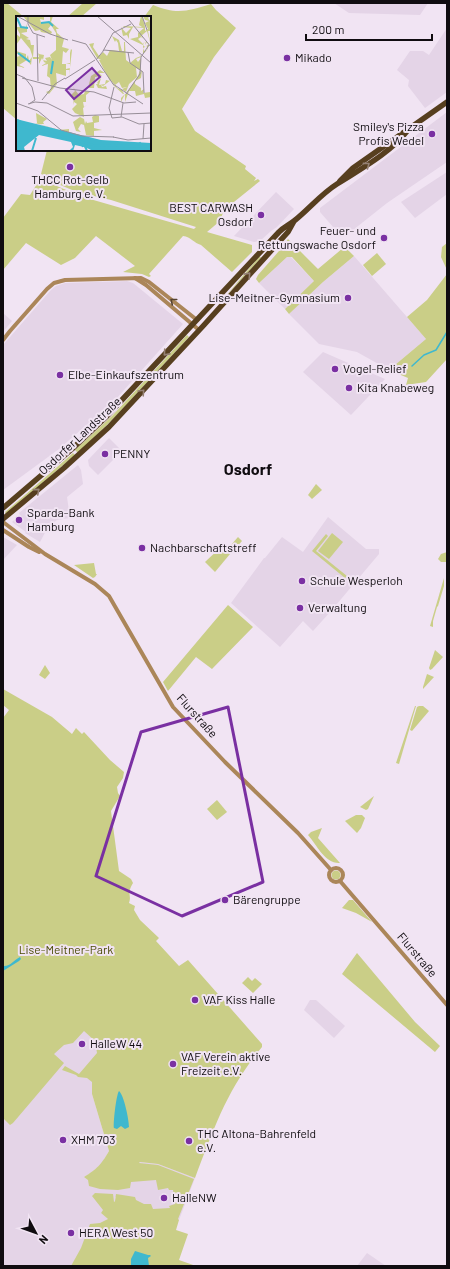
<svg xmlns="http://www.w3.org/2000/svg" width="450" height="1269" viewBox="0 0 450 1269" font-family="Barlow,sans-serif">
  <style>
    .built { fill: #e4d4e7 }
    .green { fill: #cace87 }
    .water { fill: #3fb8ce }
    .lines { fill: none; stroke-linecap: round; stroke-linejoin: round }
    .stream { stroke: #3fb8ce; stroke-width: 1.5 }
    .minor { stroke: #ab8659; stroke-width: 4 }
    .major { stroke: #573f1f; stroke-width: 5.5 }
    .oneway { stroke: #958174 }
    .oneway2 { stroke: #564331 }
    .marked { fill: none; stroke: #7a30a2; stroke-width: 3; stroke-linejoin: round }
    .poi-dot { fill: #7a30a2; stroke: #f1e4f3; stroke-width: 1.5 }
    .labels { text-anchor: middle; stroke-width: 4; stroke-linejoin: round; paint-order: stroke }
    .poi-label { font-size: 12px; fill: #100c10; stroke: #f1e4f3; text-anchor: start }
    .street-label { font-size: 12px; fill: #100c10; stroke: #f1e4f3 }
    .park-label { font-size: 12px; fill: #4a4b06; stroke: #f1e4f3 }
    .district-label { font-size: 16px; font-weight: bold; fill: #100c10; stroke: #f1e4f3 }
    .inset-river { fill: none; stroke: #3fb8ce; stroke-width: 2 }
    .inset-road { fill: none; stroke: #978e98; stroke-width: 1 }
    .view { fill: #7a30a2; fill-opacity: 0.15; stroke: #7a30a2; stroke-width: 2 }
    .inset-edge { fill: none; stroke: #100c10; stroke-width: 2 }
  </style>
  <rect width="100%" height="100%" fill="#f1e4f3"/>
  <!-- built -->
  <g class="built">
    <path d="M334,3H428L420,15L349,13Z"/>
    <path d="M447,28V92L425,108L408,86L409,80L397,70L410,51H423L429,55Z"/>
    <path d="M447,112V162L387,203L348,234L341,236L320,212V208Z"/>
    <path d="M447,172V194L415,218L401,202Z"/>
    <path d="M276,192L294,209L277,227L271,231L260,241L254,242L234,236Z"/>
    <path d="M354,256L426,339L389,370L357,352L319,344L289,314L323,282Z"/>
    <path d="M287,257H291L314,281L285,309L259,283Z"/>
    <path d="M127,281L133,283L183,324L116,399L59,449L3,490V345L51,290L56,286L65,283Z"/>
    <path d="M3,313L12,321L3,332Z"/>
    <path d="M323,352L385,379L351,415L303,372Z"/>
    <path d="M109,438L122,451L98,475L89,466L88,460Z"/>
    <path d="M78,465L81,470L83,484L67,497L70,518L57,520L48,527L40,542L25,533L26,532L12,522L20,515L19,513Z"/>
    <path d="M328,517L366,549H379V554L331,611L313,631L303,621L280,647L231,603L264,558H265L282,537L303,552Z"/>
    <path d="M3,537L17,545L3,560Z"/>
    <path d="M310,1000H316L345,1026L334,1038L304,1010Z"/>
    <path d="M83,1012L108,1038L114,1048L115,1060L112,1070L93,1088L92,1094L109,1151L102,1163L97,1169L84,1177L125,1181L140,1162L158,1164L195,1178L179,1220L115,1197V1201L108,1204L101,1213L108,1219L81,1266H3V1113L13,1123L15,1120L57,1034L71,1019Z"/>
    <path d="M367,1253L386,1266H357Z"/>
  </g>
  <!-- green -->
  <g class="green">
    <path d="M3,3H7L24,17H17V120L3,108Z"/>
    <path d="M83,3H97L81,17H67Z"/>
    <path d="M211,4L216,10L236,28L214,57L182,109L195,131L246,166L245,169L256,178L254,181L258,179L260,181L224,210L220,221L207,232L252,245V252L232,272L201,245C194,243 191,237 183,236L149,274L151,276L149,277L142,274L123,272L135,266L96,236L75,258L61,265L26,243L3,270V218L21,194L30,195L40,179L83,197L194,229L196,227L111,200L77,192L53,182L41,174L47,150H150V17H144L153,5C177,15 188,11 211,4Z"/>
    <path d="M288,239L318,269L343,248L347,249L354,256L323,282L289,314L285,309L314,281L292,257H287L259,283L256,279L258,275L279,251Z"/>
    <path d="M447,243V270L441,257L442,247Z"/>
    <path d="M377,253L386,264L372,276L363,265Z"/>
    <path d="M259,257H261L260,259L209,315C227,296 242,276 259,257Z"/>
    <path d="M447,274V359L426,382L406,385L408,378L389,370L426,339L407,317L427,300Z"/>
    <path d="M187,335L189,337L114,418L78,453L75,450L112,416Z"/>
    <path d="M73,453L75,455L6,514L5,512C28,493 50,473 73,453Z"/>
    <path d="M316,484L322,490L312,499L308,495Z"/>
    <path d="M332,533L343,542L329,559L318,551Z"/>
    <path d="M326,534L328,536L316,551L347,576L345,578L312,551Z"/>
    <path d="M238,537L242,541L235,549L231,545Z"/>
    <path d="M222,546L230,554L215,572L205,562Z"/>
    <path d="M447,552V562H441L438,559L441,554Z"/>
    <path d="M94,563L96,574H97L95,577L93,578L74,565Z"/>
    <path d="M444,578V586L438,606L437,607L433,621V627L430,626Z"/>
    <path d="M228,605L253,627L212,669L196,657L168,691L163,682Z"/>
    <path d="M435,650L443,657L432,669L430,670L429,668Z"/>
    <path d="M45,665L50,673L45,679L39,675Z"/>
    <path d="M427,674L434,677L423,689V687Z"/>
    <path d="M3,689L52,717L72,734L76,728L82,734L84,732L110,760L124,772L123,778L117,787L118,793L120,796L111,811L119,871L131,879L133,883C126,895 132,894 129,903L135,906L134,910L140,920L159,938L156,941L179,966L188,960L262,1044V1047C227,1089 214,1128 195,1178L158,1164L140,1162L139,1163L158,1165L194,1179L178,1219L179,1220L176,1230L188,1234L179,1260L196,1266H144L131,1263V1266H71L81,1248L90,1224L100,1223L108,1219L101,1213L103,1210L92,1196L95,1193L113,1194L114,1202L115,1201L116,1194L135,1197L136,1200L144,1204H151L153,1209L170,1208L169,1206L175,1204L173,1190H169L168,1188L158,1190L156,1180L131,1182L130,1188L118,1190L100,1189L89,1186L88,1180L84,1177C97,1169 101,1165 109,1151L92,1094V1082L87,1078L78,1077L76,1075L62,1070L65,1066L79,1074L97,1053L95,1041L84,1031L73,1043L64,1045L54,1054L64,1063L13,1123L10,1125L3,1118V718L9,710L3,705Z"/>
    <path d="M415,706H416L399,764L396,763Z"/>
    <path d="M419,706H423L429,711L412,731L410,730L417,707Z"/>
    <path d="M374,796L368,809L366,810L360,807Z"/>
    <path d="M217,800L227,812L217,820L207,809Z"/>
    <path d="M356,815H362L365,818L361,828L357,833L345,821Z"/>
    <path d="M322,828L318,838L340,863C325,864 317,845 308,835L311,832Z"/>
    <circle cx="336" cy="875" r="4.5"/>
    <path d="M349,900H353L372,922L356,913L342,908Z"/>
    <path d="M357,953L415,1022L440,1046L435,1052L342,974Z"/>
    <path d="M248,977L252,981L255,978L262,984L253,993L242,983Z"/>
  </g>
  <!-- water -->
  <g class="water">
    <path d="M20,957L21,959L19,961L3,971V966C10,967 14,960 20,957Z"/>
    <path d="M119,1091C124,1095 129,1120 129,1127L125,1129L121,1126L117,1129L114,1128C113,1125 116,1095 119,1091Z"/>
    <path d="M135,1251L148,1255H150L151,1256L148,1258L149,1266H131V1259Z"/>
  </g>
  <g class="lines">
    <!-- stream -->
    <path class="stream" d="M412,366L424,355L436,350L447,332"/>
    <!-- minor -->
    <g class="minor">
      <path d="M135,278L146,285L199,330"/>
      <path d="M3,340L10,331L47,289L54,283L65,280L141,278L149,282L197,320"/>
      <path d="M3,522L45,554L95,584L109,596L173,707L225,762L298,833L331,870"/>
      <path d="M3,530L29,547L39,552"/>
      <circle cx="336" cy="875" r="7"/>
      <path d="M340,881L447,1005"/>
    </g>
    <!-- major -->
    <g class="major">
      <path d="M340,181L353,168L447,102"/>
      <path d="M3,508L72,449L106,417L279,232C284,227 289,225 294,221C309,209 321,194 337,184C362,168 389,154 408,130"/>
      <path d="M3,519L64,468L109,427L204,325L288,232L293,223"/>
    </g>
  </g>
  <!-- one-way arrows -->
  <defs><path id="oneway-chevron" d="M-2-3.5L2.5 0L-2 3.5" fill="none" stroke-width="1.6" stroke-linecap="round" stroke-linejoin="round"/></defs>
  <g class="oneway">
    <use href="#oneway-chevron" transform="translate(367 165) rotate(-36)"/>
    <use href="#oneway-chevron" transform="translate(248 275) rotate(-48)"/>
    <use href="#oneway-chevron" transform="translate(166 353) rotate(132)"/>
    <use href="#oneway-chevron" transform="translate(142 392) rotate(-47)"/>
    <use href="#oneway-chevron" transform="translate(37 491) rotate(-40)"/>
  </g>
  <use class="oneway2" href="#oneway-chevron" transform="translate(173 301) rotate(-141)"/>
  <!-- marked area -->
  <path class="marked" d="M228,707L263,882L182,916L96,876L141,732Z"/>
  <!-- markers -->
  <g class="poi-dot">
    <circle cx="287" cy="58" r="4"/>
    <circle cx="432" cy="134" r="4"/>
    <circle cx="70" cy="167" r="4"/>
    <circle cx="261" cy="215" r="4"/>
    <circle cx="384" cy="238" r="4"/>
    <circle cx="348" cy="298" r="4"/>
    <circle cx="335" cy="369" r="4"/>
    <circle cx="60" cy="375" r="4"/>
    <circle cx="349" cy="388" r="4"/>
    <circle cx="105" cy="454" r="4"/>
    <circle cx="19" cy="520" r="4"/>
    <circle cx="142" cy="548" r="4"/>
    <circle cx="302" cy="581" r="4"/>
    <circle cx="300" cy="608" r="4"/>
    <circle cx="225" cy="900" r="4"/>
    <circle cx="195" cy="1000" r="4"/>
    <circle cx="82" cy="1044" r="4"/>
    <circle cx="173" cy="1064" r="4"/>
    <circle cx="63" cy="1140" r="4"/>
    <circle cx="189" cy="1141" r="4"/>
    <circle cx="164" cy="1198" r="4"/>
    <circle cx="71" cy="1233" r="4"/>
  </g>
  <g class="labels">
    <!-- poi labels -->
    <g class="poi-label">
      <text x="295" y="62">Mikado</text>
      <text x="424" y="131" text-anchor="end">Smiley's Pizza<tspan x="424" dy="14">Profis Wedel</tspan></text>
      <text x="70" y="184" text-anchor="middle">THCC Rot-Gelb<tspan x="70" dy="14">Hamburg e. V.</tspan></text>
      <text x="253" y="212" text-anchor="end">BEST CARWASH<tspan x="253" dy="14">Osdorf</tspan></text>
      <text x="376" y="235" text-anchor="end">Feuer- und<tspan x="376" dy="14">Rettungswache Osdorf</tspan></text>
      <text x="340" y="302" text-anchor="end">Lise-Meitner-Gymnasium</text>
      <text x="343" y="373">Vogel-Relief</text>
      <text x="68" y="379">Elbe-Einkaufszentrum</text>
      <text x="357" y="392">Kita Knabeweg</text>
      <text x="113" y="458">PENNY</text>
      <text x="27" y="517">Sparda-Bank<tspan x="27" dy="14">Hamburg</tspan></text>
      <text x="150" y="552">Nachbarschaftstreff</text>
      <text x="310" y="585">Schule Wesperloh</text>
      <text x="308" y="612">Verwaltung</text>
      <text x="233" y="904">Bärengruppe</text>
      <text x="203" y="1004">VAF Kiss Halle</text>
      <text x="90" y="1048">HalleW 44</text>
      <text x="181" y="1061">VAF Verein aktive<tspan x="181" dy="14">Freizeit e.V.</tspan></text>
      <text x="197" y="1138">THC Altona-Bahrenfeld<tspan x="197" dy="14">e.V.</tspan></text>
      <text x="71" y="1144">XHM 703</text>
      <text x="172" y="1202">HalleNW</text>
      <text x="79" y="1237">HERA West 50</text>
    </g>
    <!-- street labels -->
    <g class="street-label">
      <text transform="translate(80 436) rotate(-43)" y="4">Osdorfer Landstraße</text>
      <text transform="translate(197 716) rotate(48)" y="4">Flurstraße</text>
      <text transform="translate(417 955) rotate(50)" y="4">Flurstraße</text>
    </g>
    <!-- park labels -->
    <g class="park-label">
      <text x="66" y="954">Lise-Meitner-Park</text>
    </g>
    <!-- district labels -->
    <g class="district-label">
      <text x="248" y="475">Osdorf</text>
    </g>
  </g>
  <!-- overview -->
  <g transform="translate(16 16)">
    <rect width="135" height="135" fill="#f1e4f3"/>
    <path d="M7,0H28V4L24,3L25,7H34V0H37L35,6L43,13H40L41,17L48,23L46,31L53,33L50,37L47,35L46,48H50V53L54,52V48L50,47H54V37L55,33L56,34L53,60L54,54H50V60L40,57L41,68L33,78L30,76L35,74L34,62L31,60L32,48L25,50L30,47L28,46L26,42L23,48V43H17L16,39L14,33L5,22L0,29V18L4,21V18L0,11H10L11,8V16L5,17L13,22L10,23L14,24L15,29H18L17,41H23L22,37L23,38H27H23L28,39L27,44L31,45L29,42L34,41L36,44L34,39L40,34V17L35,9L32,13L36,16L35,18L25,16L24,14L19,15ZM125,0L127,3L129,11V15L132,13L129,7L133,5L129,4L127,0H134L132,2L135,6V15H132L135,30L131,15L125,20L128,23L125,21L122,23L127,28L129,25L127,29L129,31L133,28L131,26L129,29L130,25L133,29L131,34V30L127,32L128,35L131,34L127,38V29L114,23L122,21V17L128,12L117,11L113,18V23L111,19L107,20L105,11L110,17L115,12L107,11L108,10L126,11L123,9ZM96,20L103,24L106,35H108V26H109V27L110,44L114,47L120,42L125,40L123,37L125,41L120,43L122,46L125,42V52L124,57L122,60L124,54L120,52L121,61L113,68L110,76L106,73L111,71L106,72L103,66L99,69L95,65L98,69L100,70L101,72L106,74L108,78H107L97,69L95,64L87,70L85,69L86,71L90,70L91,73L82,72L80,68H82L81,67L83,64L85,62L83,69L89,68L90,64L94,65L83,44H85L81,42L73,28L78,27L77,31L83,40L87,36L91,40L94,34L103,35L102,27L100,24L99,26ZM0,35L10,38V43L12,39L13,45L16,41L15,49L11,44L3,49L10,52L1,50L0,52V41L4,40L1,37L0,39ZM84,54L89,57H83L86,60L79,61L78,72H72L75,60ZM126,54L125,62L119,65V68L125,72V75L128,73L127,77L134,76L135,81L129,82L128,78L120,80L119,75H113L109,86V78L105,86V82L109,78H110ZM57,71L63,79L68,78L69,75L74,76L70,79V86H67L68,91L71,89L67,92L68,101L59,97L56,93L61,88L58,86L57,89L58,82L54,80L59,75ZM20,97L31,103L27,106L28,108H23L43,114L53,113V116L45,115L19,107H21ZM79,99L83,100V106L78,107V112L86,114L78,115V120L70,119L68,109L65,108L62,113L65,116L60,115L57,106L64,101L68,103L69,108L70,105L71,107L77,106L76,101Z" fill="#cace87"/>
    <path d="M0,103L85,124L135,127V135H77L71,132L72,135H70L68,131L59,129L57,135H53L57,131L55,126L23,119L8,131L9,135H0Z" fill="#3fb8ce"/>
    <path class="inset-river" d="M1,2L5,11L12,12M25,7L33,6L37,10M2,37L14,46M35,58L37,45M1,104L21,114L74,128M0,109L77,129L135,131M57,124L65,126L67,131M96,129L119,130L124,127L126,130H135M16,135L20,122"/>
    <path class="inset-road" d="M1,0L34,18M12,0V8L17,17L29,21M81,0L135,47M126,0L131,14M113,4L135,31M34,18L52,24M21,19L22,65M56,24L70,28L97,68L127,88M88,34L118,37M87,35L97,17L115,8M112,36L114,47L127,56L128,77M80,44L88,34M0,58L9,62L16,71L19,84L13,88M6,62L44,72L78,76L108,87L120,86M49,63L79,44M98,71L93,92L96,102L106,101L123,108L135,107M110,78L124,58L125,41L133,29M26,84L39,68L49,62M0,87L22,95L45,114L66,120L98,121M12,88L19,86L31,87L57,100L135,97M105,101L107,87M97,121L112,124L135,122M127,123L128,108"/>
    <path class="view" d="M76,52L84,61L58,83L50,74Z"/>
    <rect width="135" height="135" class="inset-edge"/>
  </g>
  <!-- border -->
  <rect width="450" height="1269" fill="none" stroke="#100c10" stroke-width="8"/>
  <!-- north arrow -->
  <g transform="translate(36 1233) rotate(131)" stroke="#f1e4f3" stroke-width="3" paint-order="stroke">
  <path d="M0-3L7 15L0 10L-7 15Z" fill="#100c10"/>
  <text y="-6" font-size="11" font-weight="bold" text-anchor="middle" fill="#100c10">N</text>
  </g>
  <!-- scale -->
  <path d="M306 34v6h126v-6" fill="none" stroke="#100c10" stroke-width="2"/>
  <text x="312" y="34" font-size="12" fill="#100c10" stroke="#f1e4f3" stroke-width="3" paint-order="stroke">200 m</text>
</svg>
